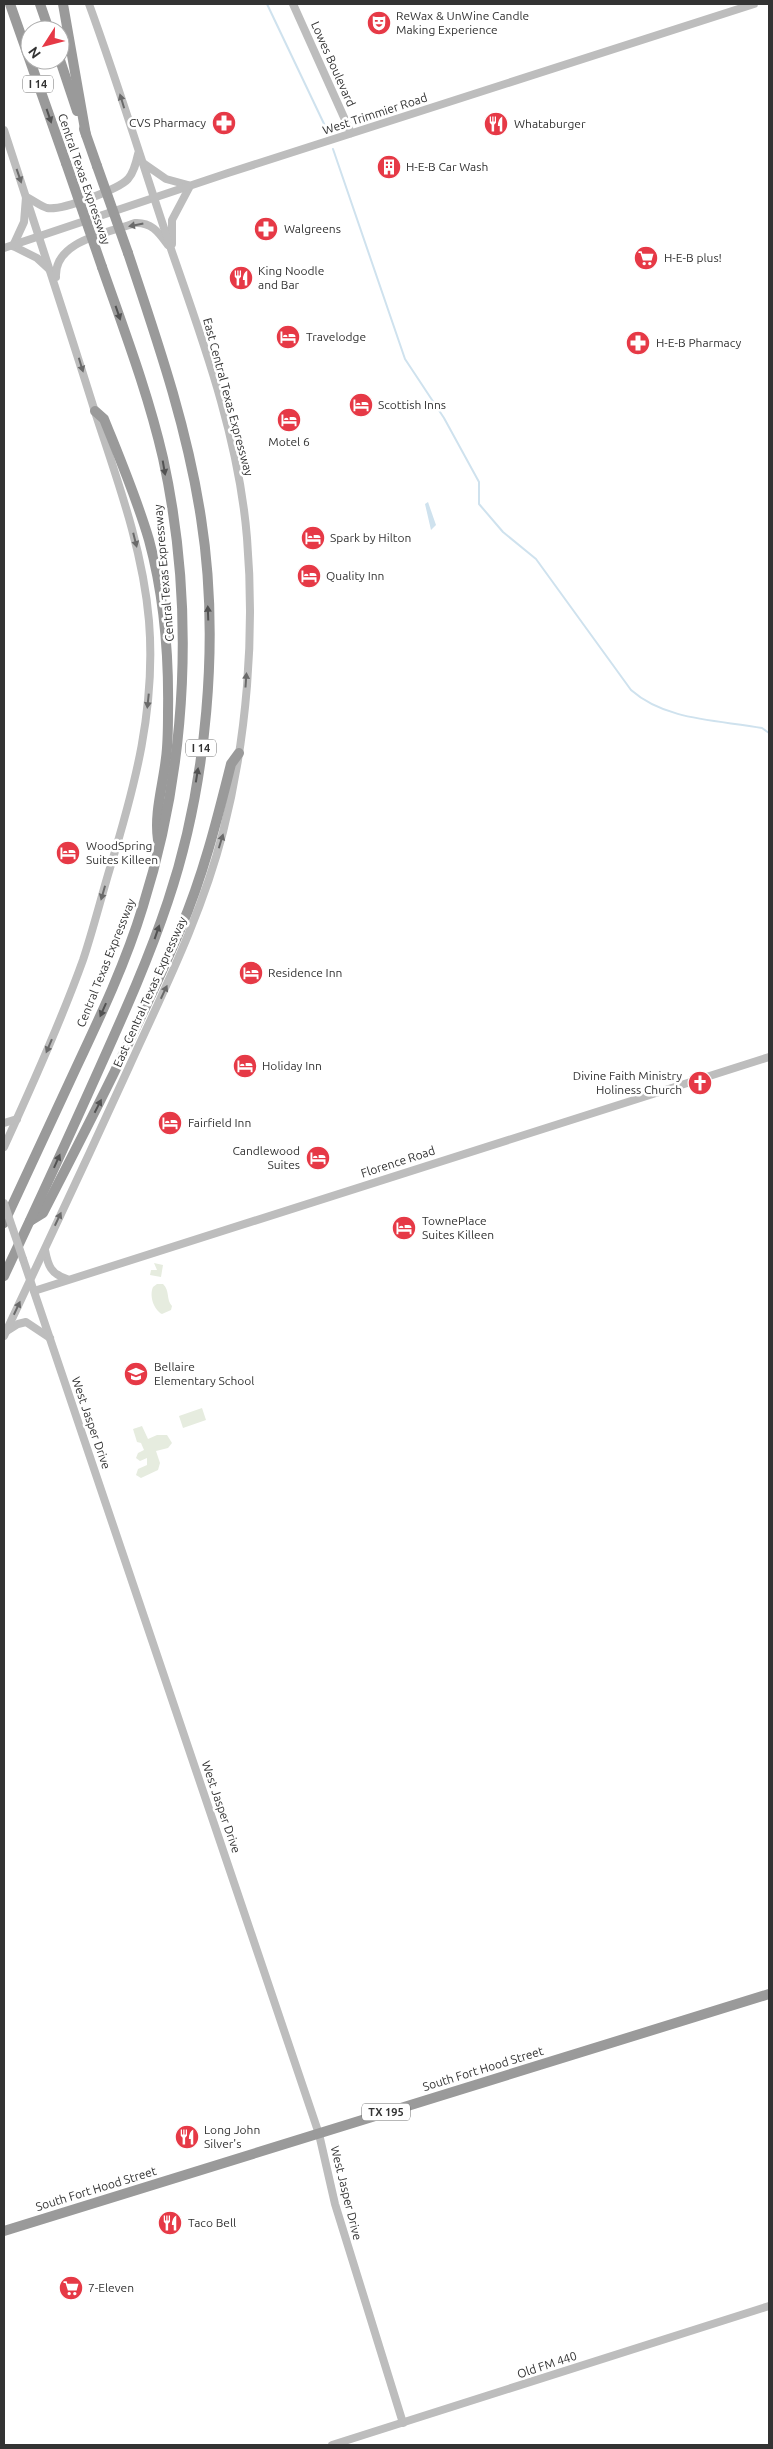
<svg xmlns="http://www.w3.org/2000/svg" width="773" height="2449" viewBox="0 0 773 2449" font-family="Ubuntu,sans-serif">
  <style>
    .green { fill: #e6ecdf }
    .water { fill: #cfe2ee }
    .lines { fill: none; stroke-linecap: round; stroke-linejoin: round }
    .stream { stroke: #cfe2ee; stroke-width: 2 }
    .secondary { stroke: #bdbdbd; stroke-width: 8 }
    .highway { stroke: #9a9a9a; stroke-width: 10 }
    .secondary-bridge { stroke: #bdbdbd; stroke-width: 8 }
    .highway-bridge { stroke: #9a9a9a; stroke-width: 10 }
    .oneway { fill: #6a6a6a }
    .oneway2 { fill: #525252 }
    .labels { text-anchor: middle; stroke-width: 5; stroke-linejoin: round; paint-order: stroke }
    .shield { fill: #fff; stroke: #707070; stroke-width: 1 }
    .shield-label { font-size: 11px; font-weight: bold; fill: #333 }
    .poi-label { font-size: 12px; fill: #333; stroke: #fff; text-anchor: start }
    .street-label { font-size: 12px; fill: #333; stroke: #fff }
  </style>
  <rect width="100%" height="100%" fill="#fff"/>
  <!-- green -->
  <g class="green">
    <path d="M154,1263L163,1265L161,1277L150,1275L151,1270H157Z"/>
    <path d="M157,1284H163C170,1290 166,1300 172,1306L171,1310L162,1314C154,1310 149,1296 153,1287Z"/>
    <path d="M202,1408L206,1420L183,1428L179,1416Z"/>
    <path d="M142,1426L148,1439L157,1435H167L172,1443L168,1448L156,1451L160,1463L158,1470L141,1478L136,1475L138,1469L147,1465V1458L140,1461L136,1458L138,1453L144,1450L141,1443L137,1442L133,1429Z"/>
  </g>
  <!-- water -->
  <path class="water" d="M428,502L436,525L431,530L425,504Z"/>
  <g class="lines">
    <!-- stream -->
    <g class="stream">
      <path d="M267,4L326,128"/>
      <path d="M333,149L405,359L444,418L479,482V504L503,532L536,559L631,690C666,721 719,720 762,728L769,733"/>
    </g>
    <!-- secondary -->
    <g class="secondary">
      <path d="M293,4L351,133"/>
      <path d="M4,130C35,225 66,319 96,415C118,482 143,550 149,621C156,708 135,786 110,868C101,898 93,930 83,960C60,1024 32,1086 4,1147"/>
      <path d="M143,163L166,179L188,185"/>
      <path d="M172,244V220L190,186"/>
      <path d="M13,246L24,222L26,197C33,200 40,206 47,208C61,211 119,189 128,179C134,172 136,163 138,154"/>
      <path d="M13,246L37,258L49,269"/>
      <path d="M4,248L228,173L754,4"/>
      <path d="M56,277C54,240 109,233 135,223C152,222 159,233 168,245"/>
      <path d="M4,1123L17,1119"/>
      <path d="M45,1250C48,1266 51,1274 67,1279"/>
      <path d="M23,1259L319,2134L335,2204L403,2423"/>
      <path d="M34,1291L769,1057"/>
      <path d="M7,1331L18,1324L26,1322L50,1338"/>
      <path d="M4,1336C46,1247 88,1157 129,1067C164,990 202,914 223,832C247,738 255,634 247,538C239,439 204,344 172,252C144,169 119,86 89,4"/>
      <path d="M332,2445L769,2306"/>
    </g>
    <!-- highway -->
    <g class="highway">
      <path d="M10,4L66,163"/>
      <path d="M40,4L49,30"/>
      <path d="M63,4L86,135"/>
      <path d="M60,60L77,111"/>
      <path d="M84,129L97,166"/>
      <path d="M95,411L104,419C120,459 137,499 149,540C164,595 169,656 168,713C168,727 168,743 166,758C163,785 154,813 158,840"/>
      <path d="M30,1221L43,1213C91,1120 139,1026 180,930C203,876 217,820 231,764L239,753"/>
      <path d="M4,1223C28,1171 52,1120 76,1068C101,1015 126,962 143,906C188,763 195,605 163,458C148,393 124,330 102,267"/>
      <path d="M4,1276C35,1210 66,1143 96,1076C122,1018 148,961 168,901C207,785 220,639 201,518C187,426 157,340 128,253"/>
      <path d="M4,2231L769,1994"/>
    </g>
    <!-- secondary-bridge -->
    <path class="secondary-bridge" d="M4,1203L23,1259"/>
    <!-- highway-bridge -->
    <g class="highway-bridge">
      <path d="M66,163L102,267"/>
      <path d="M97,166L128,253"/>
    </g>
  </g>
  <!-- one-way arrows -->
  <defs><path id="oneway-solid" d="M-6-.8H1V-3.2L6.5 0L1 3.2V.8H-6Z" transform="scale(1.25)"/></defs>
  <g class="oneway">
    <use href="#oneway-solid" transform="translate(122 101) rotate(-107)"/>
    <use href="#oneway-solid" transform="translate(19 176) rotate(71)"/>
    <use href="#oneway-solid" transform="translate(136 225) rotate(169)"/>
    <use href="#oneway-solid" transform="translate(81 365) rotate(73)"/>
    <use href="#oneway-solid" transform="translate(135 540) rotate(76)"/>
    <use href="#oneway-solid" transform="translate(246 680) rotate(-86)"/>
    <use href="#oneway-solid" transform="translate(148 701) rotate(96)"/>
    <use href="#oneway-solid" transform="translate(221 841) rotate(-73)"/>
    <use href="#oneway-solid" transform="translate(103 893) rotate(106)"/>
    <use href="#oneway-solid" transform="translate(164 992) rotate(-65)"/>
    <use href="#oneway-solid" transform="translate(49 1046) rotate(113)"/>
    <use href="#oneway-solid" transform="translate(58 1219) rotate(-65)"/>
    <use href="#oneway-solid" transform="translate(17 1308) rotate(-65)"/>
  </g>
  <g class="oneway2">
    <use href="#oneway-solid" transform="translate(49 116) rotate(71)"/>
    <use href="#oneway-solid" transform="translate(118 313) rotate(71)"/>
    <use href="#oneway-solid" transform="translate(164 468) rotate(80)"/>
    <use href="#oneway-solid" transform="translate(208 613) rotate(-92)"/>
    <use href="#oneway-solid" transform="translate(197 775) rotate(-81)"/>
    <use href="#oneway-solid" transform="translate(157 932) rotate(-71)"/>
    <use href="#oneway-solid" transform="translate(103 1010) rotate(114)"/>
    <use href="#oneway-solid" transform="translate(98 1106) rotate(-63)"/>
    <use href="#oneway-solid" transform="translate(57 1161) rotate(-66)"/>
  </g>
  <!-- icons -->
  <defs>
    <g id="theatre-disc" transform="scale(1.25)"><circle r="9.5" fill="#e63946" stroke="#fff"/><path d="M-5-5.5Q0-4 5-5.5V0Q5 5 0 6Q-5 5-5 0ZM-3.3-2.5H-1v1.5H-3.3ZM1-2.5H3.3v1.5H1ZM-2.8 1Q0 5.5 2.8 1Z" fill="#fff"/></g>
    <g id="pharmacy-disc" transform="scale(1.25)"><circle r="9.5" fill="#e63946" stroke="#fff"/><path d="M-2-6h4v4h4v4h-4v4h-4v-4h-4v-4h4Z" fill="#fff"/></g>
    <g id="restaurant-disc" transform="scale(1.25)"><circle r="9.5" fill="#e63946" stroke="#fff"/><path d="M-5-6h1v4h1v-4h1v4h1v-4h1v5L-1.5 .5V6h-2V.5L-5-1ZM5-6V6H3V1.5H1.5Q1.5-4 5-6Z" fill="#fff"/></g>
    <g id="building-disc" transform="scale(1.25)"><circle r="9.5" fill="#e63946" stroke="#fff"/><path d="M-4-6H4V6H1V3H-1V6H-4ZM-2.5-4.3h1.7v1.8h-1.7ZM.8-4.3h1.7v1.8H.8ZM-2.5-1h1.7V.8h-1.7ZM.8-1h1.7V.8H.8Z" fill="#fff"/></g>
    <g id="supermarket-disc" transform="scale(1.25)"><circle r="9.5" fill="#e63946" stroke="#fff"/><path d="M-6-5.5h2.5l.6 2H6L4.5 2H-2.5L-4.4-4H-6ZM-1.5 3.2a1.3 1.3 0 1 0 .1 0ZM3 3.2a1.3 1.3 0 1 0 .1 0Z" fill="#fff"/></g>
    <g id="hotel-disc" transform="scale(1.25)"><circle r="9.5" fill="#e63946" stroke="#fff"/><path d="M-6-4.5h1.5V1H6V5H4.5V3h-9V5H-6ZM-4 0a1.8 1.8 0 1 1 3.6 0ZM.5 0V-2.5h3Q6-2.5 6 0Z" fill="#fff"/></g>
    <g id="church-disc" transform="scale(1.25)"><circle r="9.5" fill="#e63946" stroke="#fff"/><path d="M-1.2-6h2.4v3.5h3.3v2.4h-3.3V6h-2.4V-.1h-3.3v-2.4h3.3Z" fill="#fff"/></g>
    <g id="school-disc" transform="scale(1.25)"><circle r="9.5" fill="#e63946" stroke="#fff"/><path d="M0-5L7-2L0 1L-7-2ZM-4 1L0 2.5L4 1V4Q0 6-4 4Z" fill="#fff"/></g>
  </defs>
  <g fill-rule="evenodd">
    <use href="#theatre-disc" x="379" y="23"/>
    <use href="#pharmacy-disc" x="224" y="123"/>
    <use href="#restaurant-disc" x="496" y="124"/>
    <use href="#building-disc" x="389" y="167"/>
    <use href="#pharmacy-disc" x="266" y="229"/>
    <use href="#supermarket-disc" x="646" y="258"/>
    <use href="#restaurant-disc" x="241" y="278"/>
    <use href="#hotel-disc" x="288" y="337"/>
    <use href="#pharmacy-disc" x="638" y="343"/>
    <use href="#hotel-disc" x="361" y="405"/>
    <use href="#hotel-disc" x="289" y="420"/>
    <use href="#hotel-disc" x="313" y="538"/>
    <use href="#hotel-disc" x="309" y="576"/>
    <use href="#hotel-disc" x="68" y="853"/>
    <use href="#hotel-disc" x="251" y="973"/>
    <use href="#hotel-disc" x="245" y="1066"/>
    <use href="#church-disc" x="700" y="1083"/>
    <use href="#hotel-disc" x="170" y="1123"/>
    <use href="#hotel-disc" x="318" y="1158"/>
    <use href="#hotel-disc" x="404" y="1228"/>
    <use href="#school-disc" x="136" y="1374"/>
    <use href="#restaurant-disc" x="187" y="2137"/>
    <use href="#restaurant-disc" x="170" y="2223"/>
    <use href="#supermarket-disc" x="71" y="2288"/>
  </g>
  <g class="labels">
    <!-- shield labels -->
    <g class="shield">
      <rect x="23" y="75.5" width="30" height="17" rx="4"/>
      <rect x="186" y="739.5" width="30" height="17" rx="4"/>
      <rect x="362" y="2103.5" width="48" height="17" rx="4"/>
    </g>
    <g class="shield-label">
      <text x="38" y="88">I 14</text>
      <text x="201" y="752">I 14</text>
      <text x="386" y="2116">TX 195</text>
    </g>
    <!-- poi labels -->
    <g class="poi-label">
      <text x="396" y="20">ReWax &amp; UnWine Candle<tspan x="396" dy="14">Making Experience</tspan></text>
      <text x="206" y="127" text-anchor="end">CVS Pharmacy</text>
      <text x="514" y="128">Whataburger</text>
      <text x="406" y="171">H-E-B Car Wash</text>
      <text x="284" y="233">Walgreens</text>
      <text x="664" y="262">H-E-B plus!</text>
      <text x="258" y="275">King Noodle<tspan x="258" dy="14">and Bar</tspan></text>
      <text x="306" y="341">Travelodge</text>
      <text x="656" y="347">H-E-B Pharmacy</text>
      <text x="378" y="409">Scottish Inns</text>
      <text x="289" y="446" text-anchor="middle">Motel 6</text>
      <text x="330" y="542">Spark by Hilton</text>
      <text x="326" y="580">Quality Inn</text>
      <text x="86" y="850">WoodSpring<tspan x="86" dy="14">Suites Killeen</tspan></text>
      <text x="268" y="977">Residence Inn</text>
      <text x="262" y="1070">Holiday Inn</text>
      <text x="682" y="1080" text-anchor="end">Divine Faith Ministry<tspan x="682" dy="14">Holiness Church</tspan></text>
      <text x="188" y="1127">Fairfield Inn</text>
      <text x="300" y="1155" text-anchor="end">Candlewood<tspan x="300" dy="14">Suites</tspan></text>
      <text x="422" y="1225">TownePlace<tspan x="422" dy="14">Suites Killeen</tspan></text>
      <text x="154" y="1371">Bellaire<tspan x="154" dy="14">Elementary School</tspan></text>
      <text x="204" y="2134">Long John<tspan x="204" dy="14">Silver's</tspan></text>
      <text x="188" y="2227">Taco Bell</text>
      <text x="88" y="2292">7-Eleven</text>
    </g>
    <!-- street labels -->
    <g class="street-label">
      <text transform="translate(333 64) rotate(66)" y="4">Lowes Boulevard</text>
      <text transform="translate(375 114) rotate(-18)" y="4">West Trimmier Road</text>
      <text transform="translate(84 179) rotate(71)" y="4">Central Texas Expressway</text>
      <text transform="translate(228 397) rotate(75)" y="4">East Central Texas Expressway</text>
      <text transform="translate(164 573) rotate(-95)" y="4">Central Texas Expressway</text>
      <text transform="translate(106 963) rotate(-68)" y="4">Central Texas Expressway</text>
      <text transform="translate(150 992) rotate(-66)" y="4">East Central Texas Expressway</text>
      <text transform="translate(398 1162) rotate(-18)" y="4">Florence Road</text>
      <text transform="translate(91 1423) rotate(71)" y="4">West Jasper Drive</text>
      <text transform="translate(221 1807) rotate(71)" y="4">West Jasper Drive</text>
      <text transform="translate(483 2069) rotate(-17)" y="4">South Fort Hood Street</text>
      <text transform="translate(96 2189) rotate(-17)" y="4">South Fort Hood Street</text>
      <text transform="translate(346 2193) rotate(76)" y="4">West Jasper Drive</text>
      <text transform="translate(547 2365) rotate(-18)" y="4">Old FM 440</text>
    </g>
  </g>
  <!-- border -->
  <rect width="773" height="2449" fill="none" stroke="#333333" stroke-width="10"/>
  <!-- north arrow -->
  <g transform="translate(45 45) rotate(234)"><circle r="24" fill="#ffffff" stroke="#adadad"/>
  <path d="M0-4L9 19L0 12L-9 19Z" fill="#e63946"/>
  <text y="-8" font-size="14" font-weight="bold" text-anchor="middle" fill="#333333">N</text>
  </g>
</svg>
